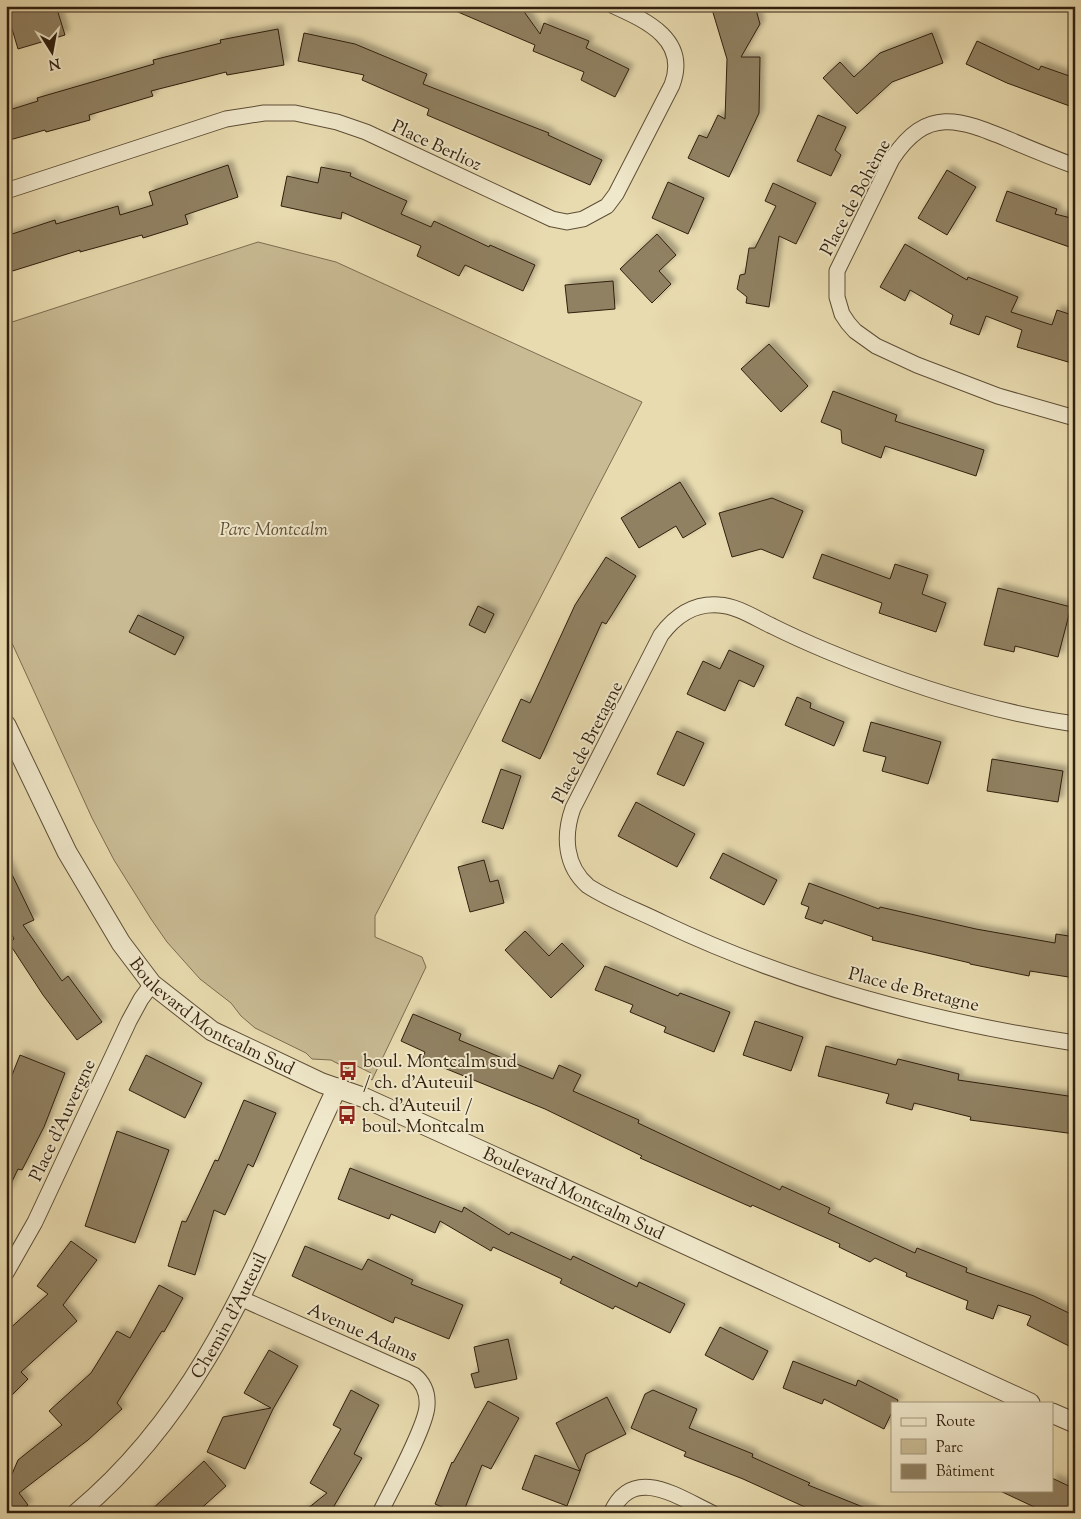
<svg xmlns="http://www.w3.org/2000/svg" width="1081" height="1519" viewBox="0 0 1081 1519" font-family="'Sorts Mill Goudy',serif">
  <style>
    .green { fill: #c9bb94; stroke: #7c6d51 }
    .building { fill: #908162; stroke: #301f0e; filter: url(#shadow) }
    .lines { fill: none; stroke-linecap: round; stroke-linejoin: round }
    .minor-casing { stroke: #5e4e36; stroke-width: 17 }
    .tertiary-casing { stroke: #5e4e36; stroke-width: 21 }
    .minor { stroke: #f0e8cb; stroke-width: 15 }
    .tertiary { stroke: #f0e8cb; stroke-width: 19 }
    .labels { text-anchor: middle; stroke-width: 4; stroke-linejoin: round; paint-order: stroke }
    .street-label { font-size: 18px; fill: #301f0e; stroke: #f0e8cb }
    .park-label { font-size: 18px; font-style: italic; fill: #5e4e36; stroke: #f0e8cb }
    .poi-label { font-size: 18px; fill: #301f0e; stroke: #f0e8cb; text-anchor: start }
  </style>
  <defs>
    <filter id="shadow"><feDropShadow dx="4.5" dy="-4.5" stdDeviation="2.5" flood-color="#0004"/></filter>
  </defs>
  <rect width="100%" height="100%" fill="#e8dbaf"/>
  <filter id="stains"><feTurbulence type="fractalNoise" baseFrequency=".004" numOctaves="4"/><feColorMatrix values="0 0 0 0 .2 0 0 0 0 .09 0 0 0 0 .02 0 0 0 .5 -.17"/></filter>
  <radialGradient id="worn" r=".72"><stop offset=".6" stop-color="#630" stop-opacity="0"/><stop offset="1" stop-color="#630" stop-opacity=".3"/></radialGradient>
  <!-- green -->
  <path class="green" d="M258,242L336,262L642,402L375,916V937L422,957L426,967L372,1080L369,1078L371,1073L351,1063L348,1069L331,1060L312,1059L306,1053L255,1028L241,1016L231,1003L200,979L167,942L151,919L114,860L92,818L6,630V324Z"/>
  <!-- building -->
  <g class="building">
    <path d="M14,6H56L65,35L18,49L7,12Z"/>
    <path d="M444,6H520L540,34L544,23L589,41L586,48L629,69L615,97L581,80L584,72L533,51L535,45Z"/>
    <path d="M711,6H755L760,24L741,57H760L759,113L729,177L688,158L699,135L707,138L718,115L725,119L727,59Z"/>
    <path d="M278,29L284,65L227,75L226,72L151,91L153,96L89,115L90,120L46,132L45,130L6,141V111L38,101L37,98L154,64L153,60L221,43L220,40Z"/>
    <path d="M304,33L355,44L427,74L423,84L549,133L548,135L602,160L590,185L427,115L429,109L362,80L364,75L298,61Z"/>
    <path d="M932,33L943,63L892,82L857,114L823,78L840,62L854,77L880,53Z"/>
    <path d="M977,41L1039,70L1041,66L1075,78V108L1007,83L966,64Z"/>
    <path d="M818,115L846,127L835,150L841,155L831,176L797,161Z"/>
    <path d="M228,165L238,197L185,215L188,224L143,238L142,235L80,252V250L6,273V236L55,220L56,224L118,206L120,215L153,205L149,192Z"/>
    <path d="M321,167L351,173L350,176L407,201L401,214L431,227L434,221L489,247L490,245L535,265L523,291L465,265L459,276L417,256L421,246L342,212L341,219L281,206L287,176L318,183Z"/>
    <path d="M947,170L976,187L947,235L918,218Z"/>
    <path d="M668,182L704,198L688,234L652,218Z"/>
    <path d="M773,183L816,203L796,244L779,236L769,307L746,303L747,297L737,289L740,275L745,274L749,248H755L776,206L765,201Z"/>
    <path d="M1007,191L1057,209L1055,214L1075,219V249L996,221Z"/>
    <path d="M657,234L676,255L659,271L671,284L652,303L620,269Z"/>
    <path d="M905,244L967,280L968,277L1018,297L1011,312L1052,325L1057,310L1075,316V364L1017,347L1022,330L986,316L979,335L950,324L953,315L910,290L905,301L880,287Z"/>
    <path d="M613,281L615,309L568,313L565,285Z"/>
    <path d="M769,344L808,386L781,412L741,369Z"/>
    <path d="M833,391L897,415L895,421L984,450L976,476L885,446L881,458L842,443L841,430L821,422Z"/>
    <path d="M680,482L706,524L683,538L676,526L639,548L621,518Z"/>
    <path d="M772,498L803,511L783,558L761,549L732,557L719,513Z"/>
    <path d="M822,554L890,579L895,564L928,575L922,594L946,603L936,632L879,613L882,603L813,578Z"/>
    <path d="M606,557L636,576L606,624L602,622L540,759L502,741L521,699L530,703L575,605Z"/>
    <path d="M998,588L1071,607L1058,657L1015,646L1014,652L984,645Z"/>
    <path d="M478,606L494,614L485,633L469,625Z"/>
    <path d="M138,615L184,637L175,655L129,632Z"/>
    <path d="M729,650L764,666L754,687L739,680L725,711L687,694L703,661L720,669Z"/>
    <path d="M797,697L811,703L810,708L844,722L834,746L785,725Z"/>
    <path d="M871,722L941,742L928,784L882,771L886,757L863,751Z"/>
    <path d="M677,731L704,743L684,786L657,774Z"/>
    <path d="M992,759L1063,771L1058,802L987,791Z"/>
    <path d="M501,769L521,776L503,829L482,822Z"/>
    <path d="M636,802L695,834L677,867L618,836Z"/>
    <path d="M723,853L777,880L764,905L710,878Z"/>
    <path d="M484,860L490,882L498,880L504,903L470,912L458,867Z"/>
    <path d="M6,862L34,920L23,925L62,981L68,976L102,1022L77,1040L43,995L9,943L14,939L6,923Z"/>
    <path d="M809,883L879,909L880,907L976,929L1055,943L1056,934L1075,937V978L1030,971L1029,976L970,964V963L872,940L873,937L824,920L822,924L805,918L809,907L801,904Z"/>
    <path d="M525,931L549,956L562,943L584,966L551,998L505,950Z"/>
    <path d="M605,966L678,996L680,993L730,1012L714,1052L664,1032L666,1027L630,1012L633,1005L595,990Z"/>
    <path d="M413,1014L461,1034L459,1040L553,1079L559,1065L581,1075L573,1091L639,1120L638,1123L780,1190L782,1186L830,1208L828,1213L915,1253L917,1248L967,1268L966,1272L1034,1296L1075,1316V1349L1027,1325L1031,1316L998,1305L993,1319L966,1309L968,1301L906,1276L907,1273L875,1258L870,1262L839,1247L840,1244L797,1225L752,1205L751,1207L640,1158L642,1156L545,1109L422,1059L425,1052L401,1041Z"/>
    <path d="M755,1021L803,1037L791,1071L743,1055Z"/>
    <path d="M826,1046L896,1065L898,1059L959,1074L958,1080L1075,1097V1134L970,1120L971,1117L914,1103L912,1110L886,1103L889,1094L818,1076Z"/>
    <path d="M20,1055L65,1073L44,1127L22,1170L18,1169L6,1194V1090Z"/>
    <path d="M146,1055L202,1083L185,1118L129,1090Z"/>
    <path d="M244,1100L276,1113L253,1167L248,1164L225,1215L214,1210L195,1275L168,1266L182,1221L186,1222L215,1160L218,1161Z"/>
    <path d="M117,1131L169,1150L135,1243L85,1226Z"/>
    <path d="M350,1168L462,1212L464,1207L509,1235L511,1232L571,1260L573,1256L637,1287L639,1282L685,1304L670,1333L615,1306L613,1309L560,1283L562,1279L493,1247L491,1251L440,1221L435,1233L391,1214L389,1219L338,1199Z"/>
    <path d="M71,1241L97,1260L63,1305L77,1321L21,1372L28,1379L6,1401V1332L48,1294L37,1286Z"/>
    <path d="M305,1246L362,1270L368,1259L413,1280L411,1284L463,1305L449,1339L395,1317L393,1323L292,1276Z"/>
    <path d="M159,1285L183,1298L164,1332L162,1331L117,1403L122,1409L88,1440L19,1493L28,1505L18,1513H6V1477L9,1481L18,1460L62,1425L49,1411L91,1373L117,1331L130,1338Z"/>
    <path d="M720,1327L768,1351L753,1380L705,1355Z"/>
    <path d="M508,1339L517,1379L475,1388L471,1374L479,1372L474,1347Z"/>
    <path d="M269,1350L298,1366L273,1409L245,1469L207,1452L223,1417L271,1408L244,1393Z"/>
    <path d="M793,1361L856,1386L858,1380L898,1400L897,1403H892V1412L884,1429L824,1399L822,1404L783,1388Z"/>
    <path d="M351,1390L379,1405L354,1454L362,1458L330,1513H302L327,1493L310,1483L341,1429L333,1425Z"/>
    <path d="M653,1390L697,1409L689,1428L753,1454L752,1457L810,1483L808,1485L878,1513H818L743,1479L684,1456L686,1452L631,1428L645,1394Z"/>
    <path d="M607,1397L626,1434L586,1454L580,1471L556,1423Z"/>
    <path d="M488,1401L519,1418L491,1469L482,1465L463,1513H456L435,1504L452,1462L453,1463Z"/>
    <path d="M535,1455L580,1471L567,1506L522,1489Z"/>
    <path d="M204,1461L226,1486L196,1513H148Z"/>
    <path d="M1052,1478L1075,1489V1513H1047L998,1490H1052Z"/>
  </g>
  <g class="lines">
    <!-- minor casing -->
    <g class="minor-casing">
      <g id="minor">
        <path d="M1075,166C1053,158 1031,149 1010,140C959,119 927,106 892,159L837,271V297L842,314L848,323L855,331L876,346L917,365L998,396L1075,418"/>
        <path d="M6,191L226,119L264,113H295L337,122L366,132L552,219L567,222L583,219L607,206L616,194L672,85C689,40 647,21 614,6"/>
        <path d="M1075,724C990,712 906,684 827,651C808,643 790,635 772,626C755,618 737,606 719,605C694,603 676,615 661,635L573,808C563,836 565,866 588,886C611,901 639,911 663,923C792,984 934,1022 1075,1043"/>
        <path d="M6,1273L35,1222L129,1021L141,999L152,984"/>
        <path d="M240,1298L414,1375C424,1383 428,1393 427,1406C426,1427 391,1490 380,1513"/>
        <path d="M611,1513C633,1464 678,1497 712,1513"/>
      </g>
    </g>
    <!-- tertiary casing -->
    <g class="tertiary-casing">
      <g id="tertiary">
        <path id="s1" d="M6,725L67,852L121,943L152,984L212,1031L322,1083L365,1098L504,1161L1030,1403"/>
        <path d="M1052,1413L1075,1423"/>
        <path id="s2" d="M77,1513C213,1400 263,1242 337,1088"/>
      </g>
    </g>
    <!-- minor -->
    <use href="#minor" class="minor"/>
    <!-- tertiary -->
    <use href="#tertiary" class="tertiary"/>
  </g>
  <!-- icons -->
  <defs>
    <g id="bus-bare" transform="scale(1.5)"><path d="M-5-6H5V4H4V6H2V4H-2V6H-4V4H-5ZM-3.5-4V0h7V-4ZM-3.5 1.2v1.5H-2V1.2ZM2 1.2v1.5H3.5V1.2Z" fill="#8f2418" stroke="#f0e8cb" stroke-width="2.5" paint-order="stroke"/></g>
  </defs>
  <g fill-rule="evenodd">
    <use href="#bus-bare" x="348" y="1071"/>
    <use href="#bus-bare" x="347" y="1115"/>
  </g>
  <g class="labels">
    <!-- street labels -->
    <g class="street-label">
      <text transform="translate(437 145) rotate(25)" y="6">Place Berlioz</text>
      <text transform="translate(855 197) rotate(-62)" y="6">Place de Bohème</text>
      <text transform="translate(587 742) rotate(-63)" y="6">Place de Bretagne</text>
      <text transform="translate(914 989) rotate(14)" y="6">Place de Bretagne</text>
      <text dy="6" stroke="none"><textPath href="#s1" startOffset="366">Boulevard Montcalm Sud</textPath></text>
      <text transform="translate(62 1120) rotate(-65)" y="6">Place d'Auvergne</text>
      <text dy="6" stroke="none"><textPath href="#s1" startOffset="771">Boulevard Montcalm Sud</textPath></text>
      <text dy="6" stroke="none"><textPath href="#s2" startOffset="251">Chemin d'Auteuil</textPath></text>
      <text transform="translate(363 1332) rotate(24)" y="6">Avenue Adams</text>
    </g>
    <!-- park labels -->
    <g class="park-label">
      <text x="274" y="535">Parc Montcalm</text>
    </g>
    <!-- poi labels -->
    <g class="poi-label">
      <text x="363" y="1067">boul. Montcalm sud<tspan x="363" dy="21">/ ch. d'Auteuil</tspan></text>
      <text x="362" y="1111">ch. d'Auteuil /<tspan x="362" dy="21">boul. Montcalm</tspan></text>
    </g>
  </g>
  <!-- margin -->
  <rect width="1081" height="1519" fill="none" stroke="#e8dbaf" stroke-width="25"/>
  <rect x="8" y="8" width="1066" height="1504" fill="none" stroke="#301f0e" stroke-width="2.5"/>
  <rect x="12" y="12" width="1056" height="1494" fill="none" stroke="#301f0e"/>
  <!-- legend -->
  <rect x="891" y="1402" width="162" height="90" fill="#f0e8cb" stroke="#a3987f"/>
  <rect x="901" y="1418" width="25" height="8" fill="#f0e8cb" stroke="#a3987f"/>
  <text x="936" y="1426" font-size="15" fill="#301f0e">Route</text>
  <rect x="901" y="1439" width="25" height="15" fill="#c9bb94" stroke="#a3987f"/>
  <text x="936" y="1452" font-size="15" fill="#301f0e">Parc</text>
  <rect x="901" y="1464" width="25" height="15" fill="#908162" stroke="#a3987f"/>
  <text x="936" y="1476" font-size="15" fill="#301f0e">Bâtiment</text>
  <!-- north arrow -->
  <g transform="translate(52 52) rotate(169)" stroke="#f0e8cb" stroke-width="4" paint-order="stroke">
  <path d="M0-4L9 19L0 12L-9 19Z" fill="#301f0e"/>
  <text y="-8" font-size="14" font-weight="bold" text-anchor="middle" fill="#301f0e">N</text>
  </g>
  <rect width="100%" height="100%" filter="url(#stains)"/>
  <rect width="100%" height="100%" fill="url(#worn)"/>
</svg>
